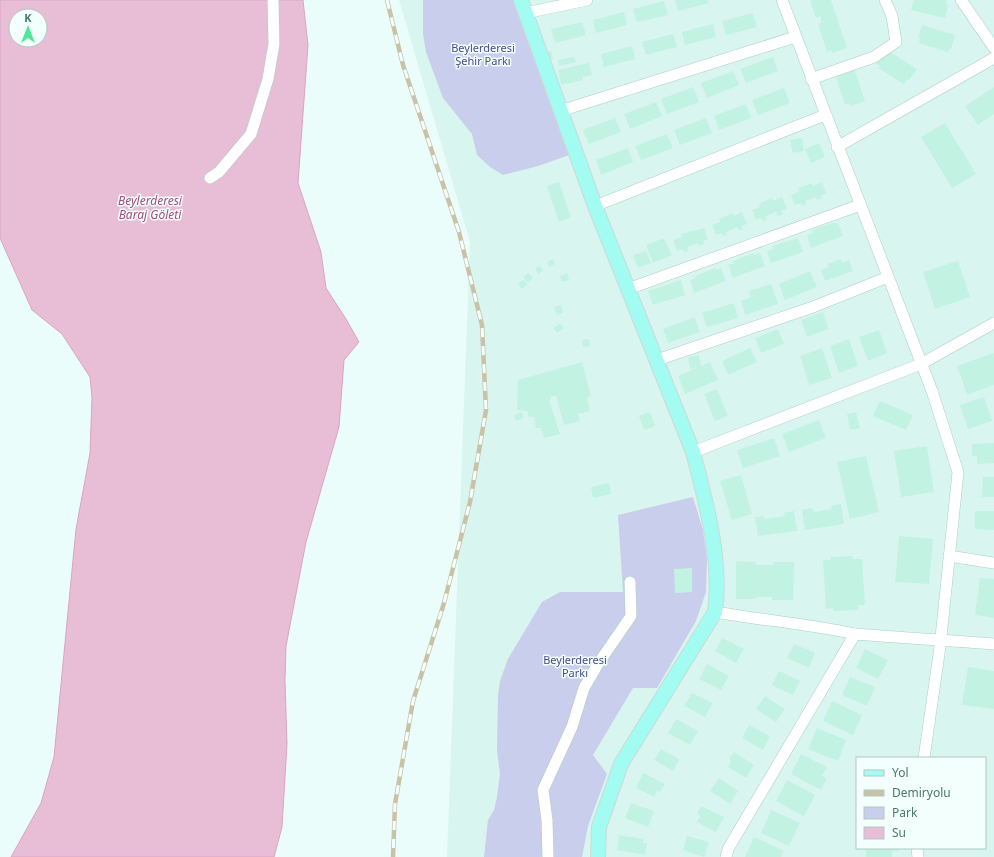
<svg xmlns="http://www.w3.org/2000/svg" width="994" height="857" viewBox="0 0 994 857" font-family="'Noto Sans',sans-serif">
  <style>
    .residential { fill: #d9f5ef; fill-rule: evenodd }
    .green { fill: #c8ceec }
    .water { fill: #e8bed7; stroke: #daa4c4; fill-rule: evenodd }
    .building { fill: #c2f3e2 }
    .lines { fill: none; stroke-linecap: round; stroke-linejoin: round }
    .minor-casing { stroke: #accec3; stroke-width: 12 }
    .major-casing { stroke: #cddad5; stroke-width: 16 }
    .minor { stroke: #fff; stroke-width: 11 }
    .major { stroke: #a3fcf1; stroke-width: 14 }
    .rail-casing { stroke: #c9c2a7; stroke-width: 4.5 }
    .rail { stroke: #f2fffd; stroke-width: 3; stroke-dasharray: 9; stroke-linecap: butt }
    .labels { text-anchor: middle; stroke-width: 3; stroke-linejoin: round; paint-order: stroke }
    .park-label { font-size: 11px; fill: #494c8c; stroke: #f2fffd }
    .water-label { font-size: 12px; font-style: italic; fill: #a34e80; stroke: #f2fffd }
  </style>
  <rect width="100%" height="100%" fill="#ebfdfb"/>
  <!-- residential -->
  <path class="residential" d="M399,0H994V857H447L470,242ZM857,758H985V848H857Z"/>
  <!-- green -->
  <g class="green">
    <path d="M423,0H521L575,153L538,166L503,175L490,167L477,155L472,134L443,98L426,52L423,34Z"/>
    <path d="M693,497L703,530L707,558L706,592L696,621L657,688H633L593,755L607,774L588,826L582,857H484L488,820L494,810L497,797L500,774L497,750L498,695L500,681L508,659L542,602L560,592H623L618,515Z"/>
  </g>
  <!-- water -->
  <path class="water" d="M0,0H303L308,45L298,183L321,252L326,288L346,319L359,342L344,360L339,427L306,542L286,646L285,681L287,744L282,827L274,857H11L41,803L54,757L76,529L90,453L92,397L90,377L62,334L32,310L0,238ZM16,16H40V40H16Z"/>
  <!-- building -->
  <g class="building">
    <path d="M675,0H708L709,3L678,11Z"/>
    <path d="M810,0H831L847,48L832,53L831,50L827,52L818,24L821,23V19L820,16L816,18Z"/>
    <path d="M914,0H947L946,4L948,5L945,18L911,10Z"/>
    <path d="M664,1L668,15L637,22L633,9Z"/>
    <path d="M624,12L627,25L596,33L593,20Z"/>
    <path d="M753,13L757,27L726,35L722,21Z"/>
    <path d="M582,22L586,35L555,43L551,29Z"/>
    <path d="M713,24L716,37L685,45L682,32Z"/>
    <path d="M922,25L955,35L951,49L949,48L948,52L919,43L920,38L918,37Z"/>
    <path d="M673,34L677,47L646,55L642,42Z"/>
    <path d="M632,46L635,59L604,67L601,54Z"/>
    <path d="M886,49L917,69L909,80L907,79L904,84L878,68L880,66L876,64Z"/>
    <path d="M551,51L553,58L545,61L543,54Z"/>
    <path d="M574,57L576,62L559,66L558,60Z"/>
    <path d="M773,57L778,71L746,83L740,69Z"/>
    <path d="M589,63L592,75L582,77L583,80L561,85L558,70Z"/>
    <path d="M854,68L865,101L851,106L850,103L845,105L836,77L840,76L839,73Z"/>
    <path d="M733,71L739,85L707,98L701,83Z"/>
    <path d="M693,87L699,102L667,114L661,99Z"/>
    <path d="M994,87V114L978,125L965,106Z"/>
    <path d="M784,88L790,103L758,115L752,100Z"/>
    <path d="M656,102L662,116L630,129L624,114Z"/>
    <path d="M746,104L751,118L719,130L714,116Z"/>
    <path d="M615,118L621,132L589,144L583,130Z"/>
    <path d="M706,118L712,133L680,145L674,130Z"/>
    <path d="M945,123L976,174L952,188L921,137Z"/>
    <path d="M667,134L673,148L641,160L635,146Z"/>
    <path d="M802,138L804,151L793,153L790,140Z"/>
    <path d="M819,143L825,157L811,163L805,149Z"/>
    <path d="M628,148L633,162L601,175L596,160Z"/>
    <path d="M559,182L571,217L559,222L547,186Z"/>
    <path d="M822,182L826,194L821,195L822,198L817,200L816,197L805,201L806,205L802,206L801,203L795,205L791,195L800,191L798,188L812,183L813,186Z"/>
    <path d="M782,197L787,208L781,211L783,214L778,216L776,212L766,216L767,220L763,221L761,218L756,220L752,210L760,207L759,204L772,198L773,201Z"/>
    <path d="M742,212L747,224L742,226L743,229L738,230L737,227L726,232L727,235L723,236L722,233L716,235L712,225L720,222L719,219L733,213V216Z"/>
    <path d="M832,223H838L843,236L811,248L807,235L813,233L812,230Z"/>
    <path d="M704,228L708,239L703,241L704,244L699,246L698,243L687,247L689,251L684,252L683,249L677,251L673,240L682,237L681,234Z"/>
    <path d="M664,238L672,255L653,263L646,245Z"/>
    <path d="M798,238L803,252L771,263L767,251L773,249L772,246Z"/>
    <path d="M646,251L651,263L638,268L633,255Z"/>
    <path d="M754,253V255L760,253L765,266L733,278L728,265L734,263L733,261Z"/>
    <path d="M553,259L555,264L549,267L547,262Z"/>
    <path d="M841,259L842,263L849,260L853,271L825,281L821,270L829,267L827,264Z"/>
    <path d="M958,261L970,297L935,309L923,272Z"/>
    <path d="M540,266L543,271L538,274L535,268Z"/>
    <path d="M715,268L716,270L721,268L726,281L694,293L690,280L696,278L695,276Z"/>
    <path d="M810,271L817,287L785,300L779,284Z"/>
    <path d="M528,273L533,278L528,283L523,277Z"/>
    <path d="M567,273L569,280L562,282L560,276Z"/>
    <path d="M523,280L527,284L522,289L518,284Z"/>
    <path d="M681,280L685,295L653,305L648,291Z"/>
    <path d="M771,284L778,304L745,315L741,301L751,297L749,291Z"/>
    <path d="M734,303L738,318L707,327L702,313Z"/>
    <path d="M561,305L563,313L557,315L554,307Z"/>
    <path d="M823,312L829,329L807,337L801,320Z"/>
    <path d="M695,317L700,332L668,343L663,329Z"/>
    <path d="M560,323L564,328L557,333L554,328Z"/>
    <path d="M778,329L784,344L761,353L755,338Z"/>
    <path d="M879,330L887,353L868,361L859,337Z"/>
    <path d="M589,339L590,346L583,347L582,340Z"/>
    <path d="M849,339L858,366L839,373L830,346Z"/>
    <path d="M750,348L757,362L728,375L722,361Z"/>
    <path d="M822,348L832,378L809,385L800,356Z"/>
    <path d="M994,353V385L967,395L957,366Z"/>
    <path d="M699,355L701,366L710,362L718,380L685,394L678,376L696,368L690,369L688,357Z"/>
    <path d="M582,362L591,396L587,397L590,411L578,414L580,421L564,425L556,396H551L550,403L560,434L544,438L541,428H536L534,417H529L527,411L517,410L518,380Z"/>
    <path d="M717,389L728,416L715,421L704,394Z"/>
    <path d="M984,397L992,421L968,429L960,405Z"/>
    <path d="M880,401L913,415L906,430L873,416Z"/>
    <path d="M522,412L524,418L516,421L514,415Z"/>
    <path d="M650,412L655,426L644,430L639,416Z"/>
    <path d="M856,412L860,428L850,430L847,414Z"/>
    <path d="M819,420L826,438L789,452L782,434Z"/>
    <path d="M774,438L780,456L743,468L737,450Z"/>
    <path d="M994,443V463L977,464V456H972V444Z"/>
    <path d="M927,446L934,492L901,497L894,451Z"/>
    <path d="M866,456L879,512L850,519L837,462Z"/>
    <path d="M741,475L752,514L732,520L720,481Z"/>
    <path d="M983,477H994V497H982Z"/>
    <path d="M609,483L611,494L593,498L591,487Z"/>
    <path d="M841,504L844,524L805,530L802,510L813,508V512L832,509L831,506Z"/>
    <path d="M794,511L797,531L758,536L755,517L764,516V519L785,516L784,513Z"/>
    <path d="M975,511H994V530L975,529Z"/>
    <path d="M899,536L933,539L929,584L895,582Z"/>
    <path d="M852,556L853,559H862L865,605H858V610L833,611V608L826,609L823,560H831V557Z"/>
    <path d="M736,561L756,562V565H774V562H794L793,600H772V597H756V599H736Z"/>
    <path d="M692,568V592L675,593L674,569Z"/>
    <path d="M980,578L994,579V618L975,615Z"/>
    <path d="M722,638L744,649L736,663L715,651Z"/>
    <path d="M794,644L815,653L809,668L787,658Z"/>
    <path d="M865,649L888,660L878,679L856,668Z"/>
    <path d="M707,664L729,676L721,690L699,679Z"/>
    <path d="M968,667L994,671V709L962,705Z"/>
    <path d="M779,671L800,681L793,695L772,685Z"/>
    <path d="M850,677L875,687L867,706L842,695Z"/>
    <path d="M692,693L713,703L705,717L684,706Z"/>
    <path d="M765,696L785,709L776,722L756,709Z"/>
    <path d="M832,701L862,715L853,735L823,721Z"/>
    <path d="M676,719L698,731L690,745L668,733Z"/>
    <path d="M749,725L770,736L763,750L742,738Z"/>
    <path d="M817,728L846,740L838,761L808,749Z"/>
    <path d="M661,749L679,759L673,771L654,760Z"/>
    <path d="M734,752L754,765L746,778L728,767L731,761L729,759Z"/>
    <path d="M801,754L827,767L822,776L827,779L821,790L791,774Z"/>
    <path d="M643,773L665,784L660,792L657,791L654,797L636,788Z"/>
    <path d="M719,778L738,791L730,804L710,791Z"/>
    <path d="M787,780L815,795L804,816L776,801Z"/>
    <path d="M631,803L654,811L648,827L625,818Z"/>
    <path d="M701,806L724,817L716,832L697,822L700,816L697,814Z"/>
    <path d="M771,810L800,823L789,846L761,833Z"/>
    <path d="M619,835L644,839L643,843H647L645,855L617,850Z"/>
    <path d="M687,836L709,842L704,857L683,850Z"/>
    <path d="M754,837L784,851L781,857H745Z"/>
    <path d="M866,848H898V851H892V857H866Z"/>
  </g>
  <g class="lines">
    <!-- minor casing -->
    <g class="minor-casing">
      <g id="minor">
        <path d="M782,0L932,391L958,472L940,647L924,758"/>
        <path d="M961,0L994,48"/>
        <path d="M525,13L587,0"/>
        <path d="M811,79L874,57L896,42L892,16L885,0"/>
        <path d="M560,111L795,37"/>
        <path d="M837,147L994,58"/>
        <path d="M210,178L219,172L251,134L268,79L274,44L273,0"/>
        <path d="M595,206L825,115"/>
        <path d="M628,289L860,205"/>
        <path d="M657,360L813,307L888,277"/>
        <path d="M693,452L921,364L994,323"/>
        <path d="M949,556L994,563"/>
        <path d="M715,612C761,620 809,624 855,634"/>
        <path d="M917,848L918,857"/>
        <path d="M548,857L547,820L543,790L572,727L584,688L598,664L631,616L630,582"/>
        <path d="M726,857L728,849L855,634C902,638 948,640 994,644"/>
      </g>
    </g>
    <!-- major casing -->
    <g class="major-casing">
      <path id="major" d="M521,0L595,206L693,452C706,502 722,560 715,612L621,764L599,827L598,857"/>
    </g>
    <!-- minor -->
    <use href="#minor" class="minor"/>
    <!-- major -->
    <use href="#major" class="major"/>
    <!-- rail casing -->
    <g class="rail-casing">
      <path id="rail" d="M387,0L403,65L459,232L482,325L486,410L470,502L444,603L413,701L395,804L393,857"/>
    </g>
    <!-- rail -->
    <use href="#rail" class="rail"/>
  </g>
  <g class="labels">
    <!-- park labels -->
    <g class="park-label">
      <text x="483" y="52">Beylerderesi<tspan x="483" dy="13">Şehir Parkı</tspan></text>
      <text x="575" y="664">Beylerderesi<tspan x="575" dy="13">Parkı</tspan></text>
    </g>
    <!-- water labels -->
    <g class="water-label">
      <text x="150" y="205">Beylerderesi<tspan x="150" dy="14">Baraj Göleti</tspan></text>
    </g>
  </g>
  <!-- legend -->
  <rect x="856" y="757" width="130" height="92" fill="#f2fffd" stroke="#b0cac1"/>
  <rect x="864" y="770" width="20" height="6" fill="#a3fcf1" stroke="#b0cac1"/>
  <text x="892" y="777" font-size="12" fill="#4c7a68">Yol</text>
  <rect x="864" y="790" width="20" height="6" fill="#c9c2a7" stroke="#b0cac1"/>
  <text x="892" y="797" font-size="12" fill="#4c7a68">Demiryolu</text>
  <rect x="864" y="807" width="20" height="12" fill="#c8ceec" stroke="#b0cac1"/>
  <text x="892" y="817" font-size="12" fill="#4c7a68">Park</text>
  <rect x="864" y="827" width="20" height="12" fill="#e8bed7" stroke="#b0cac1"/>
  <text x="892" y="837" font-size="12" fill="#4c7a68">Su</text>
  <!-- north arrow -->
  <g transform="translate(28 28)"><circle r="19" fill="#f2fffd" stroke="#b0cac1"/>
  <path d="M0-3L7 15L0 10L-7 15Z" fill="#4fe898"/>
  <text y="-6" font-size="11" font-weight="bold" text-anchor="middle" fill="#4c7a68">K</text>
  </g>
</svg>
